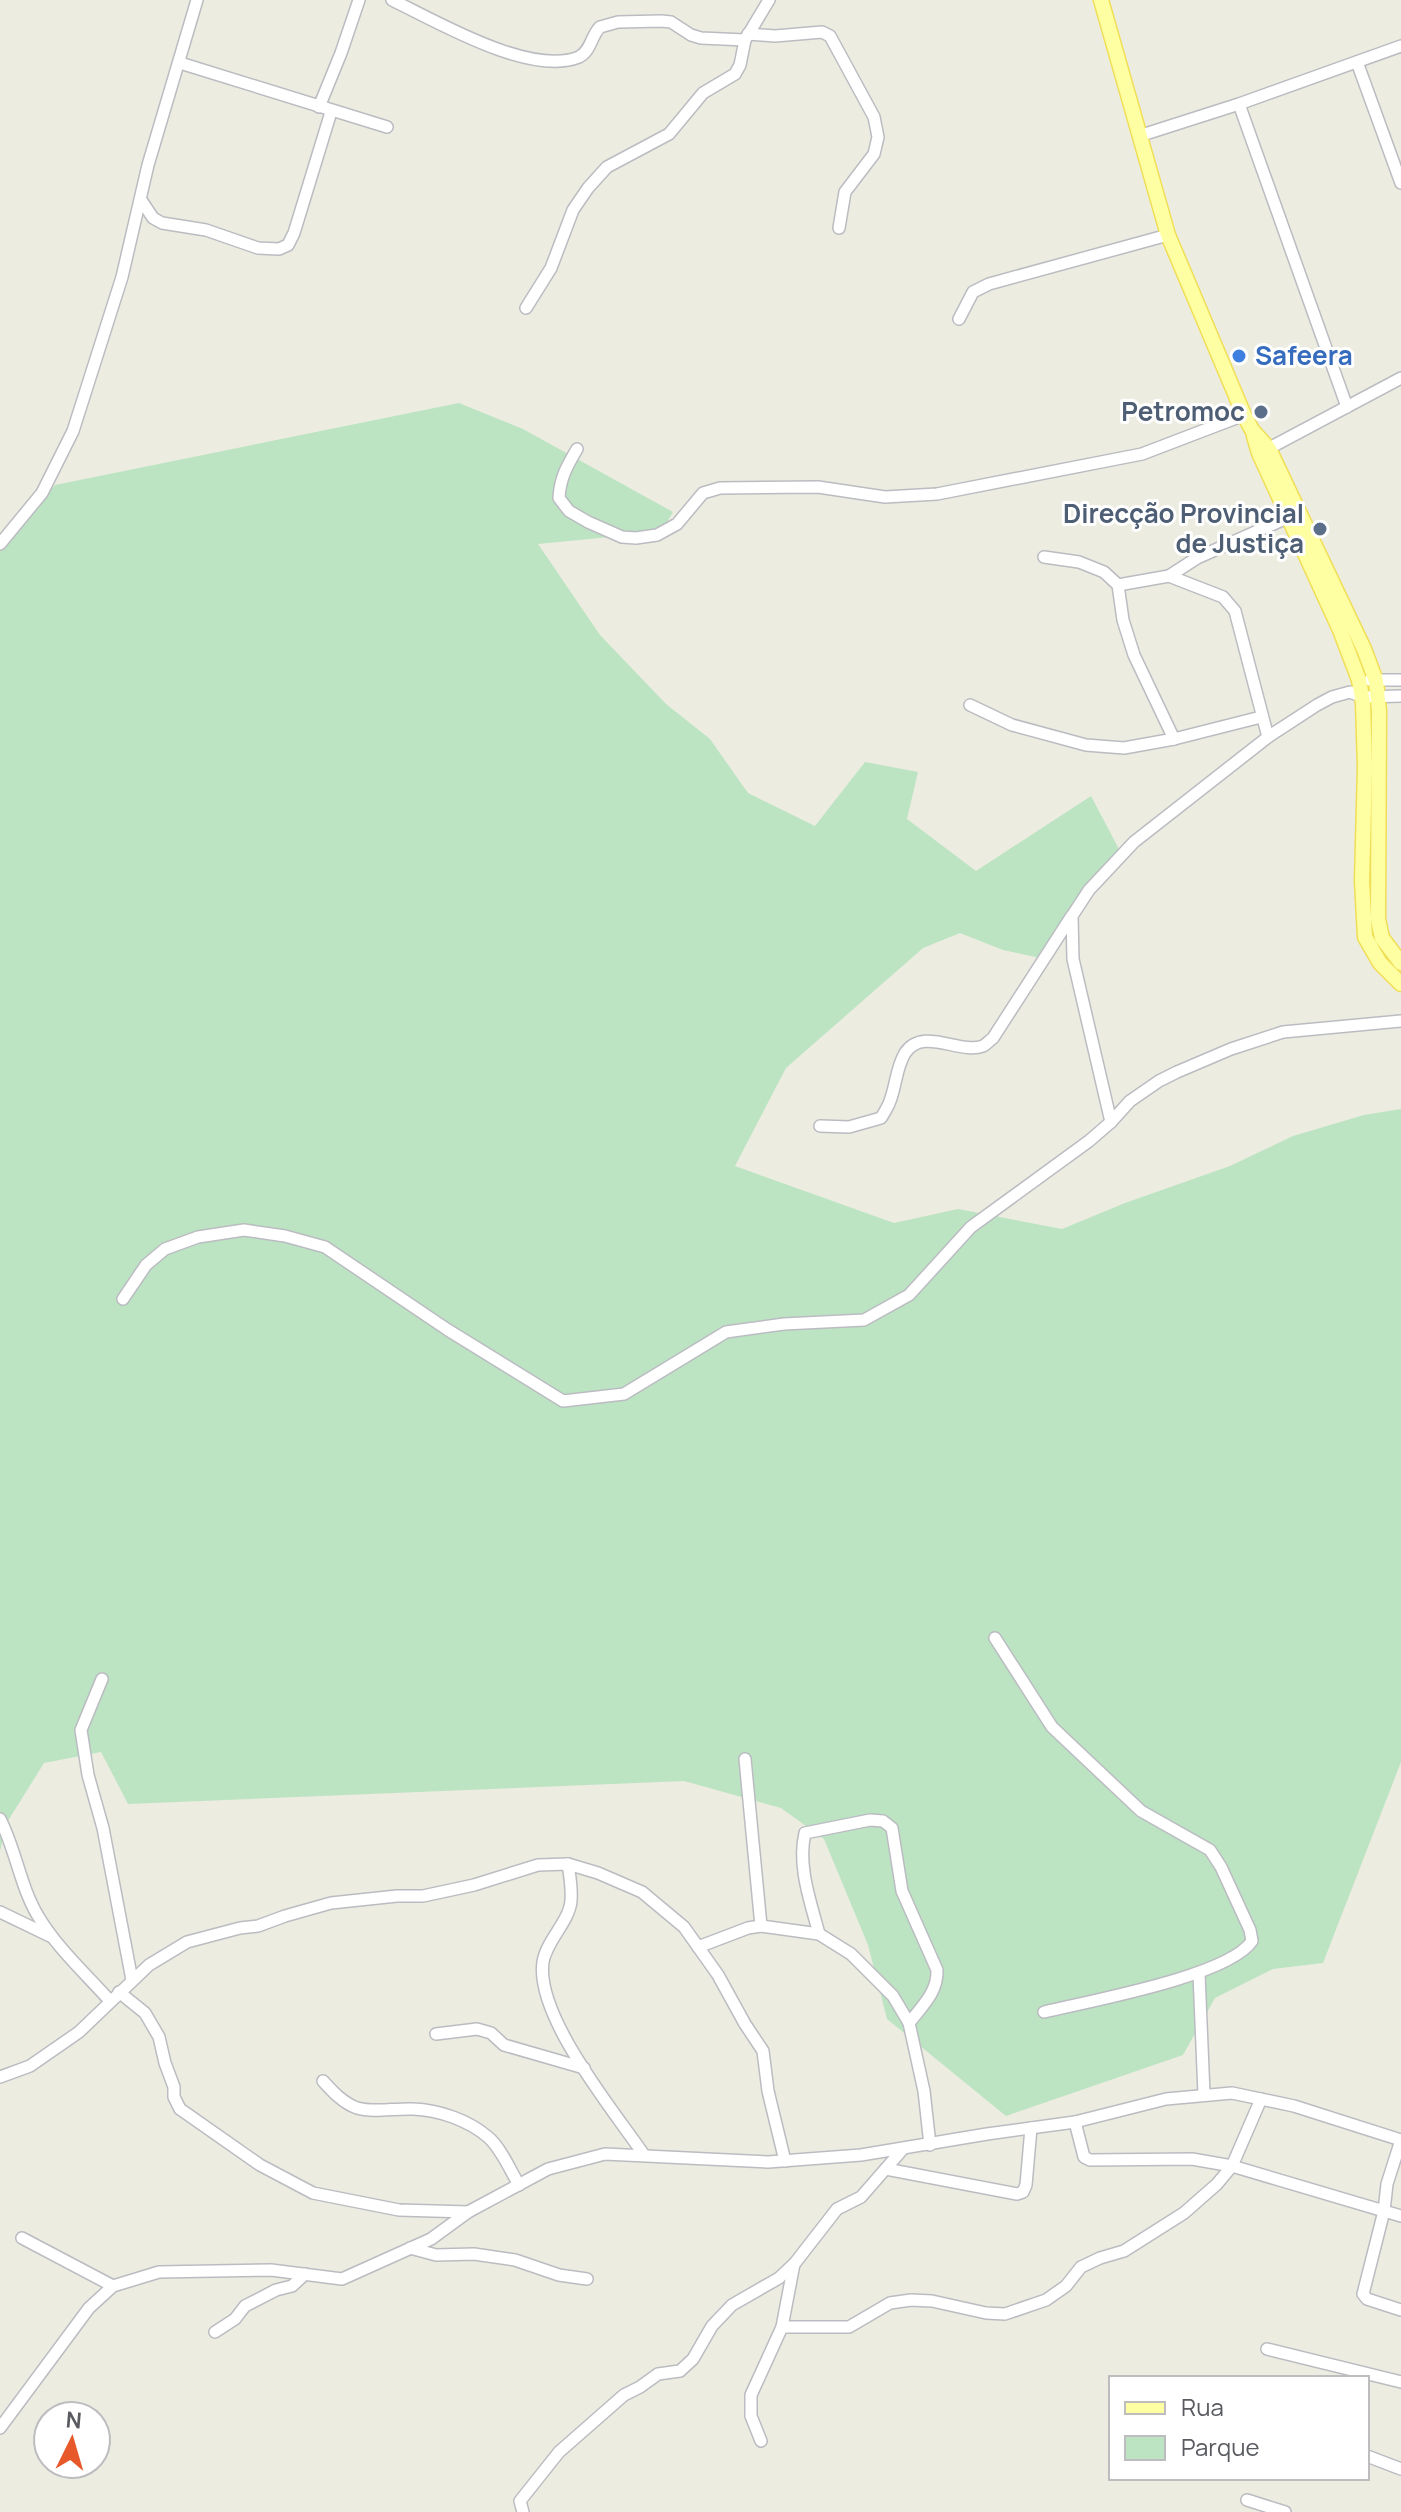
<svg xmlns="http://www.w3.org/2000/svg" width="1401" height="2512" viewBox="0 0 1401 2512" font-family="Manrope,sans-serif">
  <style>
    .green { fill: #bce4c3 }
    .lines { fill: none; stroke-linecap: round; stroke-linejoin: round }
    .minor-casing { stroke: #bbbcc2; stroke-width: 14 }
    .major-casing { stroke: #f0de56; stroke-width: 17 }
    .minor { stroke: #fff; stroke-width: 11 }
    .major { stroke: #fefea3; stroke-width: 14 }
    .shop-dot { fill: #3f7fe0; stroke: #fff; stroke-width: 3 }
    .service-dot { fill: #5c6f8a; stroke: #fff; stroke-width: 3 }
    .labels { text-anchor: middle; stroke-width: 6; stroke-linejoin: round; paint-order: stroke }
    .shop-label { font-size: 26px; font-weight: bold; fill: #366cbe; stroke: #fff; text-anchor: start }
    .service-label { font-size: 26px; font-weight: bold; fill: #4e5e75; stroke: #fff; text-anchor: end }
  </style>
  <rect width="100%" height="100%" fill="#ecece0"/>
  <!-- green -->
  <path class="green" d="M459,403L523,429L673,512L661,532L538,544L600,635L666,704L710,739L748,793L815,826L865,762L918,772L907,819L976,871L1091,796L1121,853L1045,959L1003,950L960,933L923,948L786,1068L735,1166L894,1223L958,1209L1062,1229L1125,1203L1230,1166L1293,1136L1364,1115L1401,1109V1762L1323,1963L1273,1969L1215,1998L1183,2055L1006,2116L887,2019L868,1945L824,1839L781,1808L684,1781L128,1804L101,1752L44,1763L6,1824L0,1851V546L55,485Z"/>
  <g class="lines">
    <!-- minor casing -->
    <g class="minor-casing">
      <g id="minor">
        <path d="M392,0C436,21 530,77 579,57C591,51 591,36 600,27L618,22L661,21L671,22L691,35L701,38L745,40"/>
        <path d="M748,34L775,36L822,32L830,36L874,117L878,137L874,154L845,192L839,228"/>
        <path d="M1357,62L1401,183"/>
        <path d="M180,63L387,127"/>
        <path d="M1239,104L1347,407"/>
        <path d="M319,107L341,53L359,0"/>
        <path d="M1139,136L1239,104L1401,46"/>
        <path d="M141,200L153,218L162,223L206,230L258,248L279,249L288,245L294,233L331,112"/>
        <path d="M526,308L551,268L573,210L588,188L607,167L669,134L703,93L735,74L740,65L745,40L769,0"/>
        <path d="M959,319L973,292L989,284L1168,235"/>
        <path d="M577,449C567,466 560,478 559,498L569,511L588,522L622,537L636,538L657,535L677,524L703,493L720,488L818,487L885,497L937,494L1142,454L1244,415"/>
        <path d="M1264,451L1401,378"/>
        <path d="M0,544L42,493L73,431L122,277L148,165L197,0"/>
        <path d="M1044,557L1079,562L1104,572L1118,585L1123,620L1134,655L1174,739"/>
        <path d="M1169,576L1223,597L1235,611L1268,737"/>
        <path d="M1118,585L1169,576L1197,558L1289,517"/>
        <path d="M1370,680H1401"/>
        <path d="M970,705L1012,725L1086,745L1124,748L1174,739L1261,717"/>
        <path d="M1111,1122L1073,959L1072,916L1089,890L1134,842L1268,737L1317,705L1332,697L1350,692L1363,697L1401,696"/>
        <path d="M820,1126L849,1127L881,1118C884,1113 888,1107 890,1101C896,1086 896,1068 905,1053C923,1026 960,1055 983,1046C987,1044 989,1041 993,1038L1071,917"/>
        <path d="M123,1299L146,1265L165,1249L198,1237L244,1230L285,1236L325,1247L448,1330L563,1401L624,1394L726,1332L784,1324L864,1320L909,1295L971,1227L1089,1141L1111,1122L1130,1101L1159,1081L1177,1072L1231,1049L1283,1032L1401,1021"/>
        <path d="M995,1638L1052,1727L1141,1811L1210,1850L1221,1867L1250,1930L1252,1941C1229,1976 1089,2001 1044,2012"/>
        <path d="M102,1679L81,1730L88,1775L103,1828L132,1980"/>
        <path d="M745,1759L761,1926"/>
        <path d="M0,1819C16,1850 20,1886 38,1916C57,1948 86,1974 110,2001"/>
        <path d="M568,1864C570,1876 572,1889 571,1901C569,1922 546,1941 543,1962C535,2016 614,2111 644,2155"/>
        <path d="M0,1912L50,1936"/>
        <path d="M819,1934C811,1903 797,1866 805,1833L870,1820L883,1821L892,1828L902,1891L937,1970C938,1992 922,2006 909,2023"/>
        <path d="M698,1947L748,1928L761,1926L819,1934L851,1954L893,1996L909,2023L924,2091L930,2145"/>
        <path d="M1199,1974L1204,2094"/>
        <path d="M119,1992L145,2013L159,2037L165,2063L174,2087V2097L180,2109L260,2165L313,2193L399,2210L468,2212"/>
        <path d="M436,2034L477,2029L491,2033L504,2045L584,2068"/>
        <path d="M0,2077L30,2066L79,2032L149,1965L187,1942L240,1928L258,1926L285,1916L331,1903L397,1896H423L474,1885L538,1865L568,1864L598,1873L642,1892L684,1927L718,1975L745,2024L763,2051L768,2091L785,2161"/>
        <path d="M323,2081C332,2091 343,2103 357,2108C374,2113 395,2108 413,2109C439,2110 468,2120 488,2137C501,2148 510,2170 519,2185"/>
        <path d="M1075,2122L1084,2157L1090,2160L1192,2159L1232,2166L1401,2216"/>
        <path d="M1401,2140L1387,2184L1384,2211L1363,2294L1367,2299L1401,2310"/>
        <path d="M886,2169L1017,2194L1023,2192L1026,2185L1031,2128"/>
        <path d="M22,2238L113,2286"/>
        <path d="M410,2248L436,2255L474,2254L515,2260L559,2275L587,2279"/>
        <path d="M782,2327H849L890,2303L911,2300L932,2301L986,2313L1005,2314L1046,2300L1066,2286L1081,2267L1100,2258L1124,2251L1184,2213L1217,2184L1232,2166L1261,2099"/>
        <path d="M215,2332L235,2319L245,2306L276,2290L292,2286L305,2274"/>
        <path d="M1267,2349L1401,2382"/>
        <path d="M0,2428L89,2308L113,2286L159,2272L271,2270L342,2279L431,2239L468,2212L548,2169L605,2154L768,2162L861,2155L987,2134L1075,2122L1166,2099L1232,2093L1294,2106L1401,2140"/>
        <path d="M761,2441L751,2416V2395L782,2327L794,2264"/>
        <path d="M1367,2456L1401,2469"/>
        <path d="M1247,2500L1285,2512"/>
        <path d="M523,2512L520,2501L559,2452L624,2395L640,2387L658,2374L680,2371L693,2359L712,2326L732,2305L779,2278L795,2263L837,2209L861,2197L902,2150"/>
      </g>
    </g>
    <!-- major casing -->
    <g class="major-casing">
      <g id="major">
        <path d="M1101,0L1168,235L1244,415L1252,430L1269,449L1364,649L1376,681L1379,711L1378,919L1382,938L1401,963"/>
        <path d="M1254,436L1259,453L1340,630L1359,680L1363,703L1365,767L1362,881L1365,937L1380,963L1401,984"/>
      </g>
    </g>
    <!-- minor -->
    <use href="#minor" class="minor"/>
    <!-- major -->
    <use href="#major" class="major"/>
  </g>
  <!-- markers -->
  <circle class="shop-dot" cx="1239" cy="356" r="8"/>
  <g class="service-dot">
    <circle cx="1261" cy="412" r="8"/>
    <circle cx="1320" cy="529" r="8"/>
  </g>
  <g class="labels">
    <!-- shop labels -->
    <g class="shop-label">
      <text x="1255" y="365">Safeera</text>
    </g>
    <!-- service labels -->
    <g class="service-label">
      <text x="1245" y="421">Petromoc</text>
      <text x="1304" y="523">Direcção Provincial<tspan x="1304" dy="30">de Justiça</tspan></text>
    </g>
  </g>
  <!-- legend -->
  <rect x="1109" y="2376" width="260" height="104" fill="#ffffff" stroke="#bdbdc0" stroke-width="2"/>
  <rect x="1125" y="2402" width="40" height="12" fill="#fefea3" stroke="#bdbdc0" stroke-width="2"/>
  <text x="1181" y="2416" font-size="24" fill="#595b61">Rua</text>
  <rect x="1125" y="2436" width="40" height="24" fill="#bce4c3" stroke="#bdbdc0" stroke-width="2"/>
  <text x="1181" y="2456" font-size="24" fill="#595b61">Parque</text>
  <!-- north arrow -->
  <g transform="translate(72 2440) rotate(5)"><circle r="38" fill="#ffffff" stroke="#bdbdc0" stroke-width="2"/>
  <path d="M0-6L14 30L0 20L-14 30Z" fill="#e7592b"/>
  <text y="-12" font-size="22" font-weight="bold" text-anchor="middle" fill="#595b61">N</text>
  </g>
</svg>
